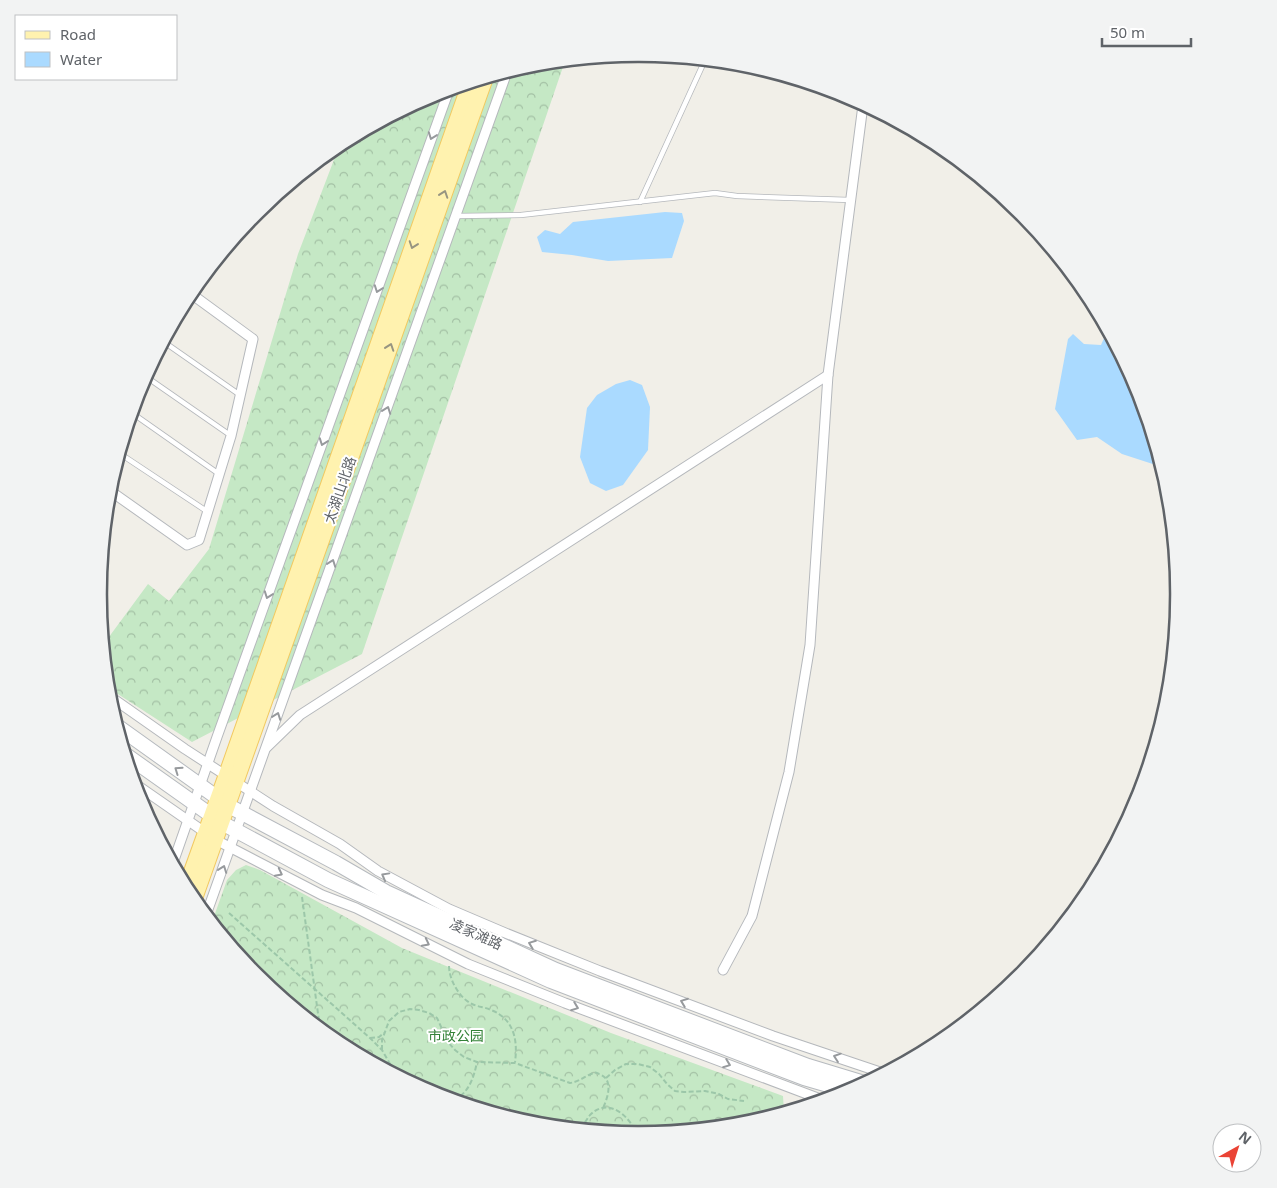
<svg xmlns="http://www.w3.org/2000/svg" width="1277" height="1188" viewBox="0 0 1277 1188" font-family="'Noto Sans','Noto Sans SC',sans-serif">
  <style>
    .forest { fill: url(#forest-crowns) }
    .water { fill: #aadaff }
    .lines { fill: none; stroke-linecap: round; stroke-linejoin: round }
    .lane-casing { stroke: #b5b8bc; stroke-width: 6 }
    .street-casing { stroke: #b5b8bc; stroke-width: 11 }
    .secondary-casing { stroke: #b6babf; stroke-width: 16 }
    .primary-casing { stroke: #f2c960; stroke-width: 17 }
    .path { stroke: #9cc7a9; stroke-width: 2; stroke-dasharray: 5 2.5; stroke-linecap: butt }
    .lane { stroke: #fff; stroke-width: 4.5 }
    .street { stroke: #fff; stroke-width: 9 }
    .secondary { stroke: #fff; stroke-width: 14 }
    .primary { stroke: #fff2af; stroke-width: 15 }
    .oneway { stroke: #979a9d }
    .oneway2 { stroke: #979581 }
    .labels { text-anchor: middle; stroke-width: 4; stroke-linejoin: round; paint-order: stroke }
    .street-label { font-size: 14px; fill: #5f6368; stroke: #fff }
    .park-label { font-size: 14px; fill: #348238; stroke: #fff }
    .rim { fill: none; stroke: #5f6368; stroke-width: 2.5 }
  </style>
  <defs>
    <pattern id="forest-crowns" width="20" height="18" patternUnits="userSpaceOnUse" patternTransform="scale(1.25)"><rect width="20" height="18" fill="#c5e8c5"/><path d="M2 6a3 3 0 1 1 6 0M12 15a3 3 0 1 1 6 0" fill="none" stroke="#a3c0a4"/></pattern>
  </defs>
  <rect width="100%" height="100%" fill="#f1efe8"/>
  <!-- forest -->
  <g class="forest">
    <path d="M565,61L362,654L192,742L107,687L103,645L148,584L169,601L209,549L298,254L340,144L432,95L533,64Z"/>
    <path d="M246,865L260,870L402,948L611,1033L783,1096L784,1112L744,1124L638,1134L533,1124L432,1093L338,1043L256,976L212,922L227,880L236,870Z"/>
  </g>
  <!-- water -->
  <g class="water">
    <path d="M665,212L682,213L684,221L672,258L608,261L572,255L542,252L537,237L545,230L560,234L573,222Z"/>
    <path d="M1073,334L1084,344L1101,345L1105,336L1110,335L1138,388L1162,467L1122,454L1097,437L1077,440L1055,409L1068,339Z"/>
    <path d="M630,380L642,385L650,407L648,450L623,485L606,491L590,483L580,457L587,408L597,395L616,384Z"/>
  </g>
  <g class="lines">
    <!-- lane casing -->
    <g class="lane-casing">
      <g id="lane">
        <path d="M640,202L705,60"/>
        <path d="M456,216L521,215L715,193L737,196L850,200"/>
        <path d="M164,342L240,395"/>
        <path d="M145,376L230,435"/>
        <path d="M132,413L219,474"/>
        <path d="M119,453L208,512"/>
      </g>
    </g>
    <!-- street casing -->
    <g class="street-casing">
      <g id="street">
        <path d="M109,490L187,545L199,540L231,436L253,339L190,293"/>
        <path d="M108,695L185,749L273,806L340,844L378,871L449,909L503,932L600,971L773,1036L883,1073"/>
        <path d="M267,747L300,715L828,375"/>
        <path d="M134,783L216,840L322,895L356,908L468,964L565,1003L823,1100"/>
        <path d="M173,863L217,737L449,90"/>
        <path d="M206,915L507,72"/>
        <path d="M723,970L752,916L789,772L810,645L828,375L863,105"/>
      </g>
    </g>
    <!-- secondary casing -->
    <g class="secondary-casing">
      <g id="secondary">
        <path d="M117,726L229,806L336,863L386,892L556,970L808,1066L864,1083"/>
        <path d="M126,755L222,823L328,880L551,981L804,1078L849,1091"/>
      </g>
    </g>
    <!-- primary casing -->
    <g class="primary-casing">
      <g id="primary">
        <path d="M186,887L226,776L470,83"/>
        <path d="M194,900L485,79"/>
      </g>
    </g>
    <!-- path -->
    <g class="path">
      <path d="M302,897L320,1028"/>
      <path d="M229,913L370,1038L382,1050L394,1071L395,1073"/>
      <path d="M449,966C449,979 459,998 472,1004C478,1007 485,1007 491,1010C514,1019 518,1040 515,1062"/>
      <path d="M370,1038L379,1037L384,1033"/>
      <path d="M382,1050V1040L389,1021L399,1012L410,1009L419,1010L429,1013L437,1018L448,1042L455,1050L464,1057L477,1062L515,1063L570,1083C578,1082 584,1077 591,1074C596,1072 595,1072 599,1074C614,1079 608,1097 603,1108"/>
      <path d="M394,1071C409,1080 430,1082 441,1096"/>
      <path d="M606,1078L615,1070L626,1064H638L650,1067L659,1074L667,1084L675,1091L684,1092L705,1091L719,1094L728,1099L744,1101"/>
      <path d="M454,1100C469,1093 474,1077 477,1062"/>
      <path d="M581,1129C584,1124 587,1119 590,1115C607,1098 626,1113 635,1130"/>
      <path d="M628,1133C638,1128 646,1128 655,1133"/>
    </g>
    <!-- lane -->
    <use href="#lane" class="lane"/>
    <!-- street -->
    <use href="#street" class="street"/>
    <!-- secondary -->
    <use href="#secondary" class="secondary"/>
    <!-- primary -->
    <use href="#primary" class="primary"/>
  </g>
  <!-- one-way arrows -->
  <defs><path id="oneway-chevron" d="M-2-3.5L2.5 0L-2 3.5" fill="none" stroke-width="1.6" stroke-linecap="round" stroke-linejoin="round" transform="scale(1.25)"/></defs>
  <g class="oneway">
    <use href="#oneway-chevron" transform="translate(432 136) rotate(110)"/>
    <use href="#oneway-chevron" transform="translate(378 289) rotate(110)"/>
    <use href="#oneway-chevron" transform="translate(387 410) rotate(-70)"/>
    <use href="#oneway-chevron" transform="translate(323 442) rotate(110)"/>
    <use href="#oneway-chevron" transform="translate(332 563) rotate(-70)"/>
    <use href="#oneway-chevron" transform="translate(268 595) rotate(110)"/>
    <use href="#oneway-chevron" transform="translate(277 716) rotate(-70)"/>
    <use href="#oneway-chevron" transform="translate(178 770) rotate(-145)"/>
    <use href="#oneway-chevron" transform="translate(223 869) rotate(-70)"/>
    <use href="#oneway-chevron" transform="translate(279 873) rotate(27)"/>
    <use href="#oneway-chevron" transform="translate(385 876) rotate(-151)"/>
    <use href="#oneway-chevron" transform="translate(426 943) rotate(27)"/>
    <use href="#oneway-chevron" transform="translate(532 944) rotate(-159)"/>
    <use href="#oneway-chevron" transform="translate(684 1002) rotate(-159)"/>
    <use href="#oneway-chevron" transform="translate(575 1007) rotate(21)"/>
    <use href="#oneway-chevron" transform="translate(837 1057) rotate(-161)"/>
    <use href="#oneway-chevron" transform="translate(727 1064) rotate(21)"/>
  </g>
  <g class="oneway2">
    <use href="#oneway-chevron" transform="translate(444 194) rotate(-71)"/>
    <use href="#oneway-chevron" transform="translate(413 245) rotate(109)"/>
    <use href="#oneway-chevron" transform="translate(390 347) rotate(-71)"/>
  </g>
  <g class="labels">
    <!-- street labels -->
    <g class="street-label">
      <text transform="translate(340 490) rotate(-71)" y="5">太湖山北路</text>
      <text transform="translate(476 934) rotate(24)" y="5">凌家滩路</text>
    </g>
    <!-- park labels -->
    <g class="park-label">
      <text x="456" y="1041">市政公园</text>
    </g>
  </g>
  <!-- crop -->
  <path d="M0 0H1277V1188H0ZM638 62H639A531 531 0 0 1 1170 593V595A531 531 0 0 1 639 1126H638A531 531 0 0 1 107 595V593A531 531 0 0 1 638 62Z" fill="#f2f3f3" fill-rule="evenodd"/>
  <path class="rim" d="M638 62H639A531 531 0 0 1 1170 593V595A531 531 0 0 1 639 1126H638A531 531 0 0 1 107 595V593A531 531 0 0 1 638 62Z"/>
  <!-- legend -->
  <rect x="15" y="15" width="162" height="65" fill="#ffffff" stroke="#bfc1c3"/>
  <rect x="25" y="31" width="25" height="8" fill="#fff2af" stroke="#bfc1c3"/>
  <text x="60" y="40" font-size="15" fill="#5f6368">Road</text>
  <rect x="25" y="52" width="25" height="15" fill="#aadaff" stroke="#bfc1c3"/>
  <text x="60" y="65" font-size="15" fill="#5f6368">Water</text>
  <!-- north arrow -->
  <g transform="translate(1237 1148) rotate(39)"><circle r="24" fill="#ffffff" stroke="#bfc1c3"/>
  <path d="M0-4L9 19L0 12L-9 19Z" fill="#ea4335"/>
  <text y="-8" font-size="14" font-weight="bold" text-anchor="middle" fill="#5f6368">N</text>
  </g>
  <!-- scale -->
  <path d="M1102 38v8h89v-8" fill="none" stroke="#5f6368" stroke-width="2.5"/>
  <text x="1110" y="38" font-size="15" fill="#5f6368" stroke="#ffffff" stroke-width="4" paint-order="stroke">50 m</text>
</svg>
